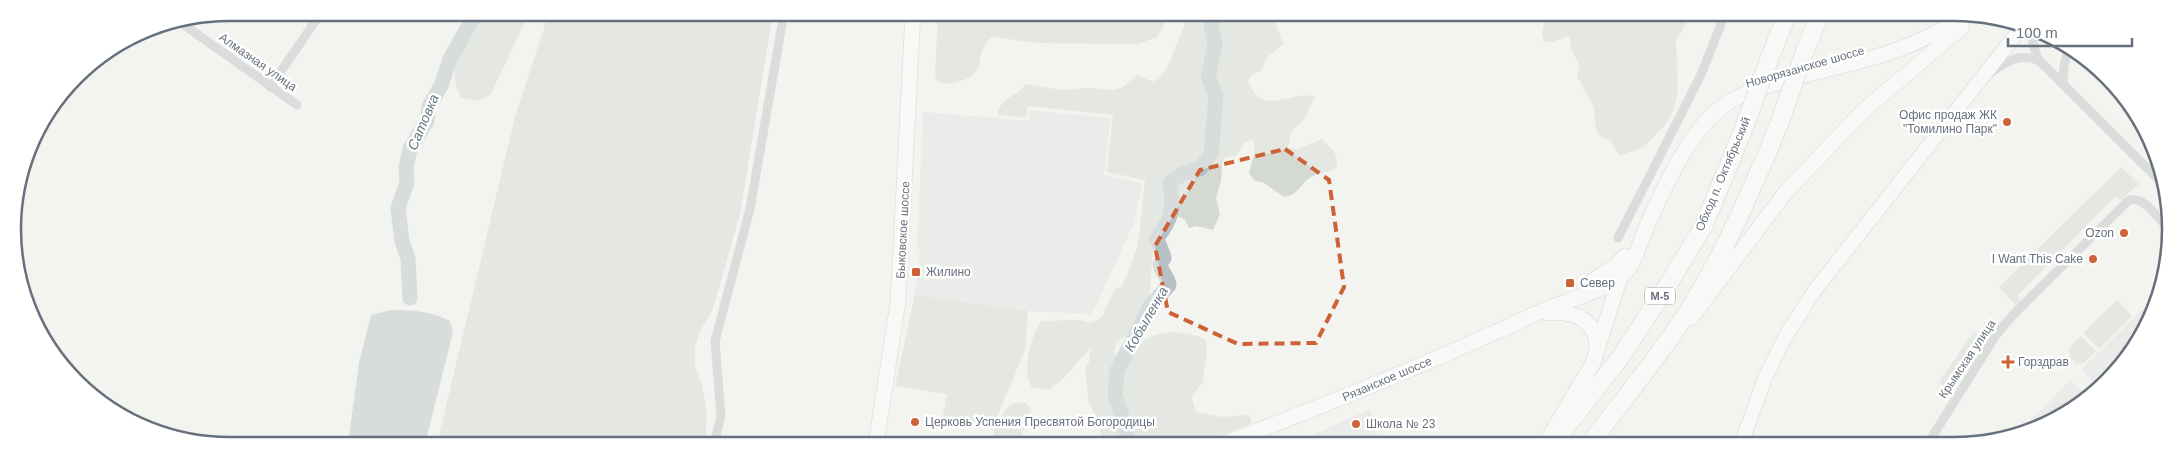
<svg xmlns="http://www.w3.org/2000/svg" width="2183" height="458" viewBox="0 0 2183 458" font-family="Helvetica,sans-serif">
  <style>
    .built { fill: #e3e5e3 }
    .green { fill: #d4dad1 }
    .water { fill: #b7c0c5 }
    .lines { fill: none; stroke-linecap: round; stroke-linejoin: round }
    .river { stroke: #b7c0c5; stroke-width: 15 }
    .secondary-casing { stroke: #b1b5b9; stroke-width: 15 }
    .primary-casing { stroke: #b2b5b8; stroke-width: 16 }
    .highway-casing { stroke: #b2b4b7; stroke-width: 19 }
    .street { stroke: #bfc2c4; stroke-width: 9 }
    .secondary { stroke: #fff; stroke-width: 14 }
    .primary { stroke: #fff; stroke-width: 15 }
    .highway { stroke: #fff; stroke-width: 18 }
    .highway-bridge-casing { stroke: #b2b4b7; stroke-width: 19; stroke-linecap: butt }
    .highway-bridge { stroke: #fff; stroke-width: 18 }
    .marked { fill: none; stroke: #ce6135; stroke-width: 4; stroke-dasharray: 10 6; stroke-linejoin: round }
    .poi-dot { fill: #ce6135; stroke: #fff; stroke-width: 2 }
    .labels { text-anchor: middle; stroke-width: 5; stroke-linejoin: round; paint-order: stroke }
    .shield { fill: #fff; stroke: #949ca4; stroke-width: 1 }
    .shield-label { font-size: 11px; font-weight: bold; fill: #66717d }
    .street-label { font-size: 12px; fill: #66717d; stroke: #fff }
    .poi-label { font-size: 12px; fill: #66717d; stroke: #fff; text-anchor: start }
    .water-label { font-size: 14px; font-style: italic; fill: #667981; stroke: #fff }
    .rim { fill: none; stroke: #66717d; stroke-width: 2.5 }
  </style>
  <rect width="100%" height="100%" fill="#f3f3f0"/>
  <!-- built -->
  <g class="built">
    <path d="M1030,110L1111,118L1104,175L1142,183L1135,221L1092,314L1028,311L915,295L920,251L917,248L923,112L1029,121Z"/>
    <path d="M2151,301L2154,305L2148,324L2107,382L2099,388L2081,370Z"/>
    <path d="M2071,380L2087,396L2037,429L2020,433V430Z"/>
    <path d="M1370,409L1380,445H1306L1304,439Z"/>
  </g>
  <!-- green -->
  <g class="green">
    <path d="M479,13H529L491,94L479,101L461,98C445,65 463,42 479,13Z"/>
    <path d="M549,13H773L740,214L713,309L700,331L695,348V366L701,382L707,413L705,444H437L515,117Z"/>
    <path d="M938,13H1168L1163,28L1157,37L1138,44L1039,43L992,37C971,53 992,73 957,82C950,83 944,85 937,81L935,75Z"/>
    <path d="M1184,13L1281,14L1274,19L1283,44L1268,56L1261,71L1253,73L1248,80C1260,120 1293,89 1315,97L1304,119L1291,132L1288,148L1297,149L1322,139C1332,149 1340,154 1336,169C1328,173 1320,172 1313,176C1300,182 1301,194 1284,197L1263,182L1255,181L1249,174L1255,149L1253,140L1245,142L1235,157H1226L1222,163L1221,181L1216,198L1220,214L1213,230L1197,226L1189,228L1185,220L1169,212L1154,234L1149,303L1130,332L1116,343L1114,352L1119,359C1138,357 1134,349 1145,340C1160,329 1191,331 1206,340L1207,348L1203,383L1191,396L1196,412L1222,417L1249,415L1252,423L1198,444H1103L1098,421L1089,403L1085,369L1089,362L1091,347L1062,380L1048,390L1032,387C1021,374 1031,334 1042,321L1080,320L1089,323L1096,321L1103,315L1114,290L1122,286L1126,278L1138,245L1145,180L1107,172L1113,115L1027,106L1026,118L999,115L997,111L1005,100L1020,91L1025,84L1061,90L1088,88L1114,90L1123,87L1137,75L1153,82L1166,70L1184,27Z"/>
    <path d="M1546,14H1622C1630,24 1640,25 1648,14H1670L1687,21L1676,41L1678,93L1674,109L1665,125L1644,147L1619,156L1611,141L1603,138L1596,131L1594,107L1577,76C1582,62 1578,64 1573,53C1571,48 1570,41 1569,36L1552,42L1544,41L1542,34Z"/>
    <path d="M2121,167L2139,184L2121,200L2116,196L2017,296L2021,301L2016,306L1999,287Z"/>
    <path d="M915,295L1028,311L1025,350L992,429L943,416L947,394L895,386Z"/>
    <path d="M2117,300L2132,316L2099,349L2083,333Z"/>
    <path d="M1974,332L1979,335L1946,387L1939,382Z"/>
    <path d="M2081,336L2096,351L2084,363L2076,364L2069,356L2070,347Z"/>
    <path d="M1020,402L1026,403L1030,408L1029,419L1016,444H990C996,428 1000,405 1020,402Z"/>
    <path d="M2053,402L2075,404L2051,419Z"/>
  </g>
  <!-- water -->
  <path class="water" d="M391,310C412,310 431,311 450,321L453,332L425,444H348L359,363L371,315Z"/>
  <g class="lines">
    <!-- river -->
    <g class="river">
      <path d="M410,298L408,259L402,241L398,208L407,183L406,168L410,149L427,121L429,106L441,86L450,59L476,13"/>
      <path d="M1130,444L1115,394L1117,371L1151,305L1169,285C1168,277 1161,272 1160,264L1164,258C1163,250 1158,246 1157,238C1174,216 1173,209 1170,183L1182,174L1200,169L1211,154L1216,96L1208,76L1215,44L1211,25L1213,14"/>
    </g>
    <!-- secondary casing -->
    <g class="secondary-casing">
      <path id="secondary" d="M1741,445L1765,378L1785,337L1815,290L2021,28"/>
    </g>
    <!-- primary casing -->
    <g class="primary-casing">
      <g id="primary">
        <path d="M1591,282L1615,266L1625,256"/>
        <path d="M1548,313C1575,311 1597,319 1597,350"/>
        <path d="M1691,318L1785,193L1863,111L1962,27"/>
        <path d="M1547,441L1593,363L1622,271"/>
        <path d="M876,444L898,302L913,13"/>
        <path d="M1223,444C1328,404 1433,362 1535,314C1563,301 1596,295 1621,276C1635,266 1637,248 1644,233C1661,193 1691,125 1729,102C1746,91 1767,86 1787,80C1816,72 1846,65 1875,57C1907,48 1940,32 1969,14"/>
      </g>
    </g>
    <!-- highway casing -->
    <g class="highway-casing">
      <g id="highway">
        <path d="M1805,51L1820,14"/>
        <path d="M1769,60L1787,14"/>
        <path d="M1552,445L1620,358L1671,280L1704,225L1742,133"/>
        <path d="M1589,445C1627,394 1669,345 1701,290C1732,236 1756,181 1779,124"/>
      </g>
    </g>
    <!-- street -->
    <g class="street">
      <path d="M180,22L297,105"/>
      <path d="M2033,31V45L2039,61"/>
      <path d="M1989,74C2006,62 2019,52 2040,61L2164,185"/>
      <path d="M2063,84L2064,66L2069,47"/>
      <path d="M270,87L321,13"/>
      <path d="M1618,238L1701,75L1725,14"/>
      <path d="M714,444L721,416L715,341L750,209L784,13"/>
      <path d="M1927,445L1996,335L2013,315L2129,200C2144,196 2157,217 2167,227"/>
    </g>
    <!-- secondary -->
    <use href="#secondary" class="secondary"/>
    <!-- primary -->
    <use href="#primary" class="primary"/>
    <!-- highway -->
    <use href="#highway" class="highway"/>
    <!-- highway-bridge casing -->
    <g class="highway-bridge-casing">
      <g id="highway-bridge">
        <path d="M1779,124L1805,51"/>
        <path d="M1742,133L1769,60"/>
      </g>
    </g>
    <!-- highway-bridge -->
    <use href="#highway-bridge" class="highway-bridge"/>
  </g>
  <!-- marked area -->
  <path d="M0 0H2183V458H0ZM1285,149L1329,180L1344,287L1316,343L1238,344L1168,312L1155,246L1200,170Z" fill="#f3f3f0" fill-opacity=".55" fill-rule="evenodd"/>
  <path class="marked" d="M1285,149L1329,180L1344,287L1316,343L1238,344L1168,312L1155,246L1200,170Z"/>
  <!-- markers -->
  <g class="poi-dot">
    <circle cx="2007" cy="122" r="5"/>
    <circle cx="2124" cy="233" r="5"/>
    <circle cx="2093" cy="259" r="5"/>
    <rect x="911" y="267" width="10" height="10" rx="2.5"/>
    <rect x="1565" y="278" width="10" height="10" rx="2.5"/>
    <path d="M2005.5 354.5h5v5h5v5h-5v5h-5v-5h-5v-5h5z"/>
    <circle cx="915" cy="422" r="5"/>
    <circle cx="1356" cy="424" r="5"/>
  </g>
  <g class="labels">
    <!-- shield labels -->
    <rect class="shield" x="1645" y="287.5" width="30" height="17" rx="4"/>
    <g class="shield-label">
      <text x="1660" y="300">М-5</text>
    </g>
    <!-- street labels -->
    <g class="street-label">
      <text transform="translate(258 62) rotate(35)" y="4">Алмазная улица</text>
      <text transform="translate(1805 67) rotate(-16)" y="4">Новорязанское шоссе</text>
      <text transform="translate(1723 174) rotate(-67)" y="4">Обход п. Октябрьский</text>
      <text transform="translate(903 230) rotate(-87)" y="4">Быковское шоссе</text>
      <text transform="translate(1967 359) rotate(-56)" y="4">Крымская улица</text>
      <text transform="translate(1387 379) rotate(-23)" y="4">Рязанское шоссе</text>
    </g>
    <!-- poi labels -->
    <g class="poi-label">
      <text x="1997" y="119" text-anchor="end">Офис продаж ЖК<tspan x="1997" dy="14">"Томилино Парк"</tspan></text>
      <text x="2114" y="237" text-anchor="end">Ozon</text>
      <text x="2083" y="263" text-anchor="end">I Want This Cake</text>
      <text x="926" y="276">Жилино</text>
      <text x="1580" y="287">Север</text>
      <text x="2018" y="366">Горздрав</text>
      <text x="925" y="426">Церковь Успения Пресвятой Богородицы</text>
      <text x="1366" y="428">Школа № 23</text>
    </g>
    <!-- water labels -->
    <g class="water-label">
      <text transform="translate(423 122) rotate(-67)" y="5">Сатовка</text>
      <text transform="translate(1146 319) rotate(-60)" y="5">Кобыленка</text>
    </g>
  </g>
  <!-- crop -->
  <path d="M0 0H2183V458H0ZM229 21H1954A208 208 0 0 1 2162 229V229A208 208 0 0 1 1954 437H229A208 208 0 0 1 21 229V229A208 208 0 0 1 229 21Z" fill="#fff" fill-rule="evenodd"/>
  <path class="rim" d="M229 21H1954A208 208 0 0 1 2162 229V229A208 208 0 0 1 1954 437H229A208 208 0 0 1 21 229V229A208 208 0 0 1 229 21Z"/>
  <!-- scale -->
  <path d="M2008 38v8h124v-8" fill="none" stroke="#66717d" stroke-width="2.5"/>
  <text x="2016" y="38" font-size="15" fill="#66717d" stroke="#ffffff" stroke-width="4" paint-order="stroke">100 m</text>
</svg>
